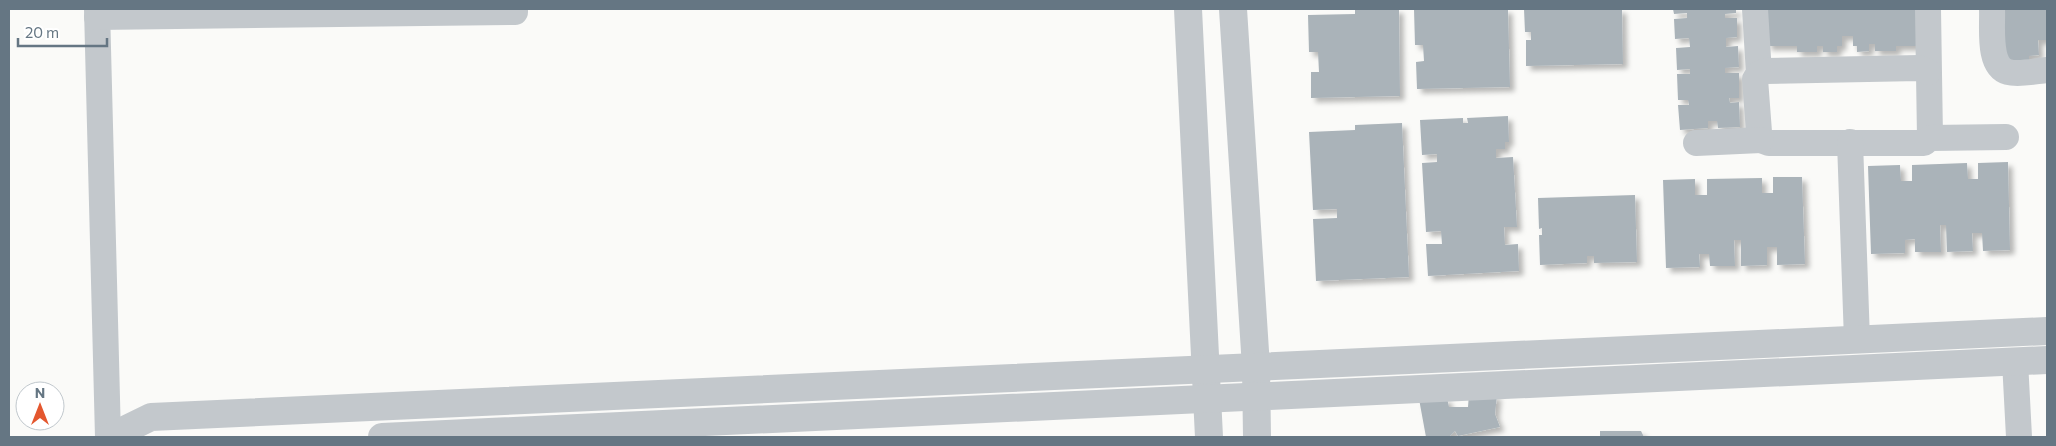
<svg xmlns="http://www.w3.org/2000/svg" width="2056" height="446" viewBox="0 0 2056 446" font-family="Commissioner,sans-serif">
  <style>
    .building { fill: #aab3b9; filter: url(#shadow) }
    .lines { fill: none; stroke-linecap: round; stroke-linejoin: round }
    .minor { stroke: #c3c8cc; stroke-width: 26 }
    .tertiary { stroke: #c3c8cc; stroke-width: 28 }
  </style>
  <defs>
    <filter id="shadow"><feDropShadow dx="4.5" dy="4.5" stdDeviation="2.5" flood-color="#0004"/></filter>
  </defs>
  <rect width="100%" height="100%" fill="#fafaf8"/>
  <!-- building -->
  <g class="building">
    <path d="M1355,9H1399L1400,96L1311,98V72H1319L1318,52H1309L1308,15L1355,14Z"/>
    <path d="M1414,9H1508L1510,87L1417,89L1416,62L1424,61L1423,45H1415Z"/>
    <path d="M1524,9H1622L1623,64L1526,66V40H1531V32H1525Z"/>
    <path d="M1673,9H1736V13L1725,14V18H1737V37L1726,38V47L1738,46L1739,67L1725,68V73H1739V98H1729L1730,103L1739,102L1740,127L1718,128L1717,121H1708V128L1680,130L1678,105H1689L1688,100H1678L1677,74H1690V69L1677,70L1676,48L1690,47L1689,38L1675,39L1674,19L1687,18V13L1674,14Z"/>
    <path d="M1767,9H1920V46H1896V51H1875V44H1869V51L1857,52V46H1853V36H1842V46H1837V52H1823V46H1817V52H1797V46H1767Z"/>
    <path d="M1998,9H2047V40H2038L2039,55L2029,56V61L2001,63Z"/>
    <path d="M1508,116L1509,142H1505V149H1496V158L1513,157L1517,227H1504L1505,245L1518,244L1519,271L1428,276L1426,244H1442L1441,231L1426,232L1422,163L1437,162V154L1422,155L1420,120L1463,118V123H1468L1467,118Z"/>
    <path d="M1402,123L1409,277L1316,281L1313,219L1337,218V209L1313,210L1309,132L1355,130V125Z"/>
    <path d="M2008,162L2010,250L1983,251L1982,233H1972L1973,251L1947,252L1946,225H1940L1941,252H1915V239L1905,240V253L1871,254L1868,166L1900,165L1901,181H1912V165L1967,163L1968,179H1978V163Z"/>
    <path d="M1773,177H1802L1805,264L1777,265V247H1767V265L1741,266V240H1734L1735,266H1710L1709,254H1699L1700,267L1666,268L1663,180L1695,179V195H1707V179L1762,178V193H1773Z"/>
    <path d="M1635,195L1637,262L1594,263V256H1587V263L1540,265L1539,235H1542V228L1539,229L1538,198Z"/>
    <path d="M1469,394L1497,395L1495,414L1500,427L1458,436L1455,431L1449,437H1426L1419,399L1447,398L1449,407H1468Z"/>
    <path d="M1600,431H1641L1644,437H1600Z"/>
  </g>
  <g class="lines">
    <!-- minor -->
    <g class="minor">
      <path d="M97,9L108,437"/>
      <path d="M1755,9L1759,74"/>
      <path d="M1928,9L1930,138"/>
      <path d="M1992,9C1993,26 1987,66 2008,72C2019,75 2036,71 2047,70"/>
      <path d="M97,17L515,12V9"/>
      <path d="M1928,72L1919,68L1766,71L1759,74L1755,79L1759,132L1761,140L1769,143H1924L1930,138L2006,137"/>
      <path d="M1850,142L1857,340"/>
      <path d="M1696,143L1761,140"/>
      <path d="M2015,361L2019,437"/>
    </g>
    <!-- tertiary -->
    <g class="tertiary">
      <path d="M1188,9L1209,437"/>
      <path d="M1233,9L1256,367L1257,437"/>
      <path d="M110,437L151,417L2047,331"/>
      <path d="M382,437L2047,360"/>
    </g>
  </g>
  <!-- border -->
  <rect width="2056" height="446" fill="none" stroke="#657683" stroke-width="20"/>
  <!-- north arrow -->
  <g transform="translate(40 406)"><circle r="24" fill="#ffffff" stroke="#c1c8cd"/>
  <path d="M0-4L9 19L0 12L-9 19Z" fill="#e4572e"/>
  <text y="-8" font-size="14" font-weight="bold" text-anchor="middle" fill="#657683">N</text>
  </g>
  <!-- scale -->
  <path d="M18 38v8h89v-8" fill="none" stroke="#657683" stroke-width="2.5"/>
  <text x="25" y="38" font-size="15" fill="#657683" stroke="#ffffff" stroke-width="4" paint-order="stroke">20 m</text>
</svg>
